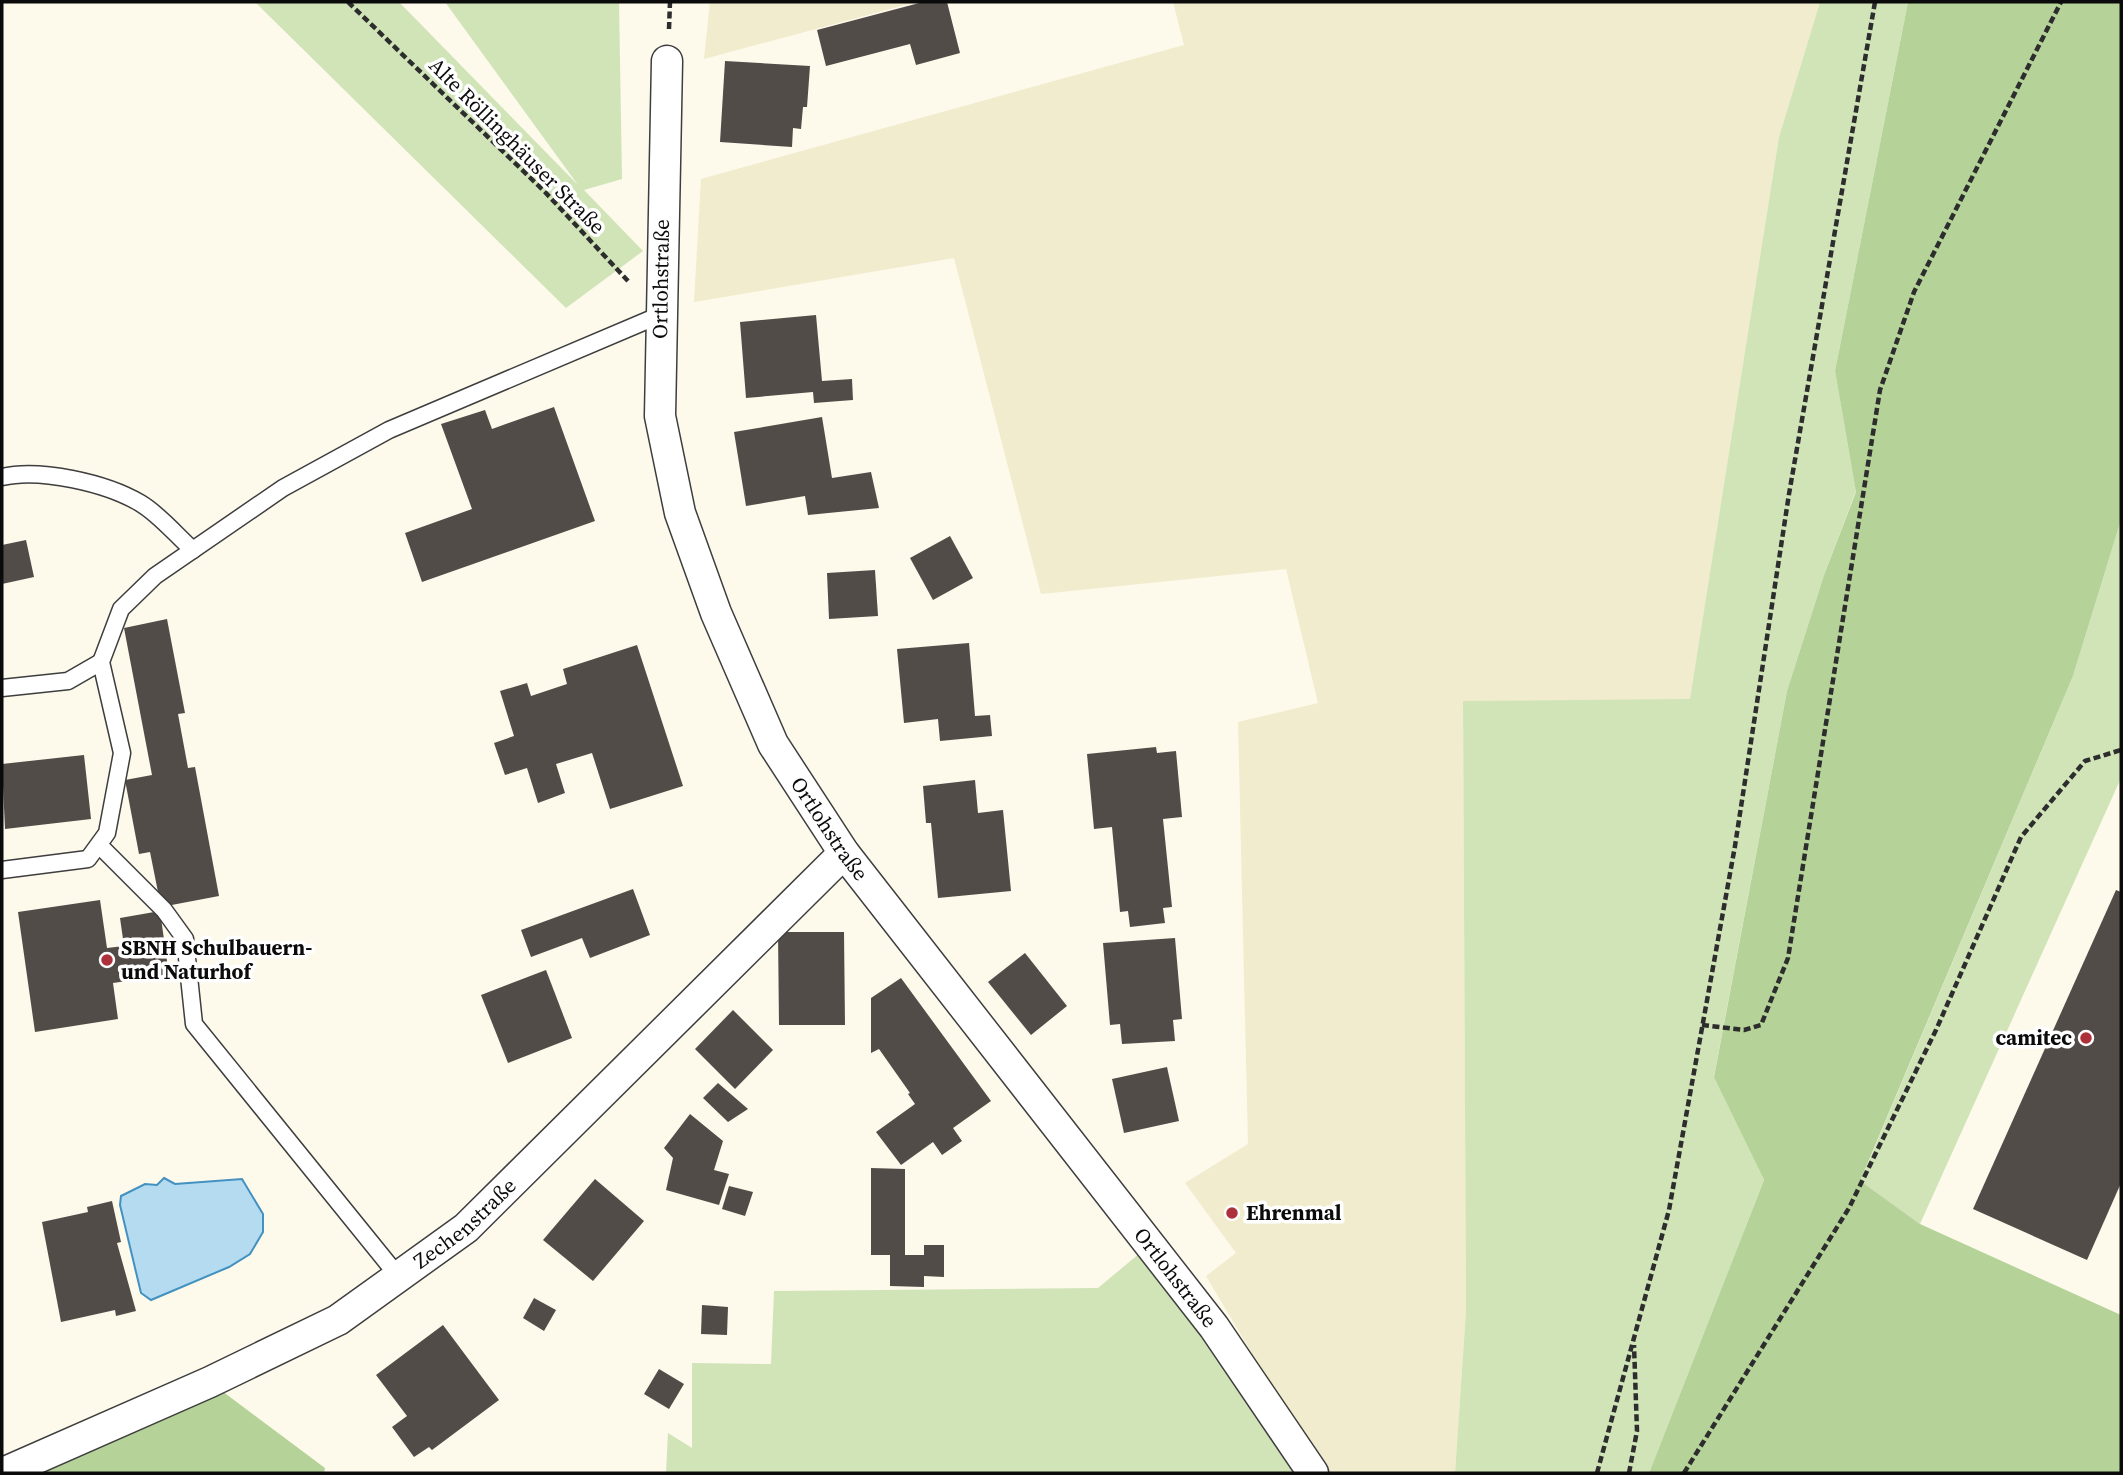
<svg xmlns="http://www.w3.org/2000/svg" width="2123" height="1475" viewBox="0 0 2123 1475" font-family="'Source Serif 4',serif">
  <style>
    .farmland { fill: #f0eccd }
    .green { fill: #d0e4b8 }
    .forest { fill: #b5d399 }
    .water { fill: #b4dbf0; stroke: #4291c0; stroke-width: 2 }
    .building { fill: #524c48 }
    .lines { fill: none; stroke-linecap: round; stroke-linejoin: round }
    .lane-casing { stroke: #3e3e3e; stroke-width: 19 }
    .street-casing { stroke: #3e3e3e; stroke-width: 33 }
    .path { stroke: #2d2d2d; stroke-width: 4.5; stroke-dasharray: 7 3.5; stroke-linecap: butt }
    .lane { stroke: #fff; stroke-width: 16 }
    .street { stroke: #fff; stroke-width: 30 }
    .poi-dot { fill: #ad313a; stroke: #fff; stroke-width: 2.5 }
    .labels { text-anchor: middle; stroke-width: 7; stroke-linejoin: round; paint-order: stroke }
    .street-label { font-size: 21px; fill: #0b0b0b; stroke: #fff }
    .poi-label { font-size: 21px; font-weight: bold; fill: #0b0b0b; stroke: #fff; text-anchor: start }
  </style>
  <rect width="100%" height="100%" fill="#fdf9eb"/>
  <!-- farmland -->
  <g class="farmland">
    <path d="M710,2H916L704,59Z"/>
    <path d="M1173,2H1820L1779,137L1690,700L1463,701L1466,1311L1455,1473H1323L1206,1276L1236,1253L1185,1183L1248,1144L1238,722L1318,703L1286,569L1041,594L954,258L694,302L701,179L1184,45Z"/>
  </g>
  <!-- green -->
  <g class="green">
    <path d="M255,2H399L578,185L445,2H619L622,179L584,190L643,251L566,308Z"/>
    <path d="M1820,2H1908L1835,371L1856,491L1824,575L1787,691L1714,1076L1764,1180L1649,1473H1455L1466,1311L1463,701L1690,699L1779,137Z"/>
    <path d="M2121,520V778L1920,1224L1860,1182L2073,676Z"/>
    <path d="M1146,1248L1308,1473H666L668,1433L692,1448V1363L771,1364L774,1291L1098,1288Z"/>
  </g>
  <!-- forest -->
  <g class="forest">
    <path d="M1908,2H2121V520L2073,676L1860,1181L1920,1224L2121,1315V1473H1649L1764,1180L1714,1077L1787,691L1824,575L1856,492L1835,371Z"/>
    <path d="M210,1382L325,1468L324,1473H3Z"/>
  </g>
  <!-- water -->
  <path class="water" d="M164,1178L175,1184L242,1179L263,1214V1232L250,1254L229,1267L151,1300L141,1293L120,1205L121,1196L145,1184L157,1185Z"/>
  <!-- building -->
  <g class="building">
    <path d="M923,2H947L960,53L916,65L910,44L826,66L817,30Z"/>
    <path d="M725,61L810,66L807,107H803L801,129L793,128L792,147L720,142Z"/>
    <path d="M816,315L822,381L852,379L853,400L814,403L813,392L746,398L740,322Z"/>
    <path d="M554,407L595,521L422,582L405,533L472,509L441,424L485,410L492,429Z"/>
    <path d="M822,417L832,478L871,472L879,508L808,515L805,496L746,506L734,432Z"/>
    <path d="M950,536L973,578L933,600L910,558Z"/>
    <path d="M26,540L34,577L2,584V545Z"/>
    <path d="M875,570L878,616L829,619L827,573Z"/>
    <path d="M167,619L185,713L178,714L188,768L195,767L219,896L161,907L150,852L139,854L125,780L152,775L124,628Z"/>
    <path d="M969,643L975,716L990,715L992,736L940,741L938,719L904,723L897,649Z"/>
    <path d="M637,645L683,786L610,809L592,753L556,764L565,793L538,803L527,768L505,775L494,743L514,736L500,691L527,683L531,696L567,684L563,669Z"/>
    <path d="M1156,747L1157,753L1176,751L1182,817L1163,819L1172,907L1163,908L1165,923L1130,927L1128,911L1120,912L1112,827L1094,829L1087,754Z"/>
    <path d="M84,755L91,819L5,829L2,764Z"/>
    <path d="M975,780L978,813L1003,810L1011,891L938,898L931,823H926L923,786Z"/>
    <path d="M633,889L650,935L590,958L582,938L531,957L521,930Z"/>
    <path d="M2116,890L2121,892V1183L2087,1260L1973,1209Z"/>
    <path d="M100,900L107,948L124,946L120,918L160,911L169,975L113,983L118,1019L35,1032L18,912Z"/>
    <path d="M778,932H844L845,1025H779Z"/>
    <path d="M1175,938L1182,1019L1173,1020L1175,1041L1122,1044L1120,1024L1110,1025L1103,943Z"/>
    <path d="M1025,953L1067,1006L1031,1035L988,982Z"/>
    <path d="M546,970L572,1038L508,1063L481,995Z"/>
    <path d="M901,978L991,1101L953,1128L962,1141L942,1155L933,1142L901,1165L876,1132L915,1104L908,1094L910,1093L879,1049L871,1053V998Z"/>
    <path d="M733,1010L773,1050L735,1089L695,1049Z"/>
    <path d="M1167,1067L1179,1121L1124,1133L1112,1079Z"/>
    <path d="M718,1083L748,1109L728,1122L703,1098Z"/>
    <path d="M690,1114L723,1141L714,1170L729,1174L719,1205L666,1190L673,1158L664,1148Z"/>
    <path d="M871,1168L905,1169V1255H924V1245H944V1277L924,1276V1287L890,1286V1255H871Z"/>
    <path d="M595,1179L644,1221L593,1281L543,1240Z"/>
    <path d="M729,1186L753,1192L745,1216L722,1209Z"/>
    <path d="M112,1201L121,1242L117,1243L136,1311L116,1316L115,1310L61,1322L42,1222L88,1212L87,1207Z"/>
    <path d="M534,1298L556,1310L544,1331L523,1318Z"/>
    <path d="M702,1305L728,1307L727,1335L701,1334Z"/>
    <path d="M443,1325L499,1400L432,1450L429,1447L414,1457L392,1427L407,1416L376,1375Z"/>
    <path d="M659,1369L684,1384L669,1409L644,1394Z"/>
  </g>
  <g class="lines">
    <!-- lane casing -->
    <g class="lane-casing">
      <g id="lane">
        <path d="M2,477C40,468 106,483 140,503C159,514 176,535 193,550"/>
        <path d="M2,688L68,681L101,662"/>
        <path d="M99,845L164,910L185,939L194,1024L398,1276"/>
        <path d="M2,870L88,859L107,833L122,753L101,662L121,609L155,576L283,488L389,430L660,315"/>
      </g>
    </g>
    <!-- street casing -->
    <g class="street-casing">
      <g id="street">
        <path id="s1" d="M667,61L660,416L680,513L716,613L773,744L844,853L1214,1327L1313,1473"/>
        <path id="s2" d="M3,1473L210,1382L338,1320L466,1228L844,853"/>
      </g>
    </g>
    <!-- path -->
    <g class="path">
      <path d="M348,2L545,192L628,281"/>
      <path d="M669,29L670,2"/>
      <path d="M1702,1025L1744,1030L1761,1025L1788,958L1880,390L1914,292L2061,2"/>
      <path d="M1597,1473L1669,1210L1735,846L1789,494L1875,2"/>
      <path d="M1629,1473L1637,1431L1634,1345"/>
      <path d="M1684,1473L1849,1208L1936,1030L2021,837L2085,761L2121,750"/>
    </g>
    <!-- lane -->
    <use href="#lane" class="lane"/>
    <!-- street -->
    <use href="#street" class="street"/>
  </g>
  <!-- markers -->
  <g class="poi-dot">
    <circle cx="107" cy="960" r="7"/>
    <circle cx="2086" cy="1038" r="7"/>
    <circle cx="1232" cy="1213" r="7"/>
  </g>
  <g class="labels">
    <!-- street labels -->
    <g class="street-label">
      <text transform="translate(517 146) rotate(45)" y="7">Alte Röllinghäuser Straße</text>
      <text transform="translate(661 279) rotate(-89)" y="7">Ortlohstraße</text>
      <text dy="7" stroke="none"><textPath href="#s1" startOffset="805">Ortlohstraße</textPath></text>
      <text dy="7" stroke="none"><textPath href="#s2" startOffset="528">Zechenstraße</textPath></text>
      <text dy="7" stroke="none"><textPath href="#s1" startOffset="1372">Ortlohstraße</textPath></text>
    </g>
    <!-- poi labels -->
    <g class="poi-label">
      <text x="121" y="955">SBNH Schulbauern-<tspan x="121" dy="24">und Naturhof</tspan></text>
      <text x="2072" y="1045" text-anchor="end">camitec</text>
      <text x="1246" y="1220">Ehrenmal</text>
    </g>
  </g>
  <!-- border -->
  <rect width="2123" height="1475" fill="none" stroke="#0b0b0b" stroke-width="7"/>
</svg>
